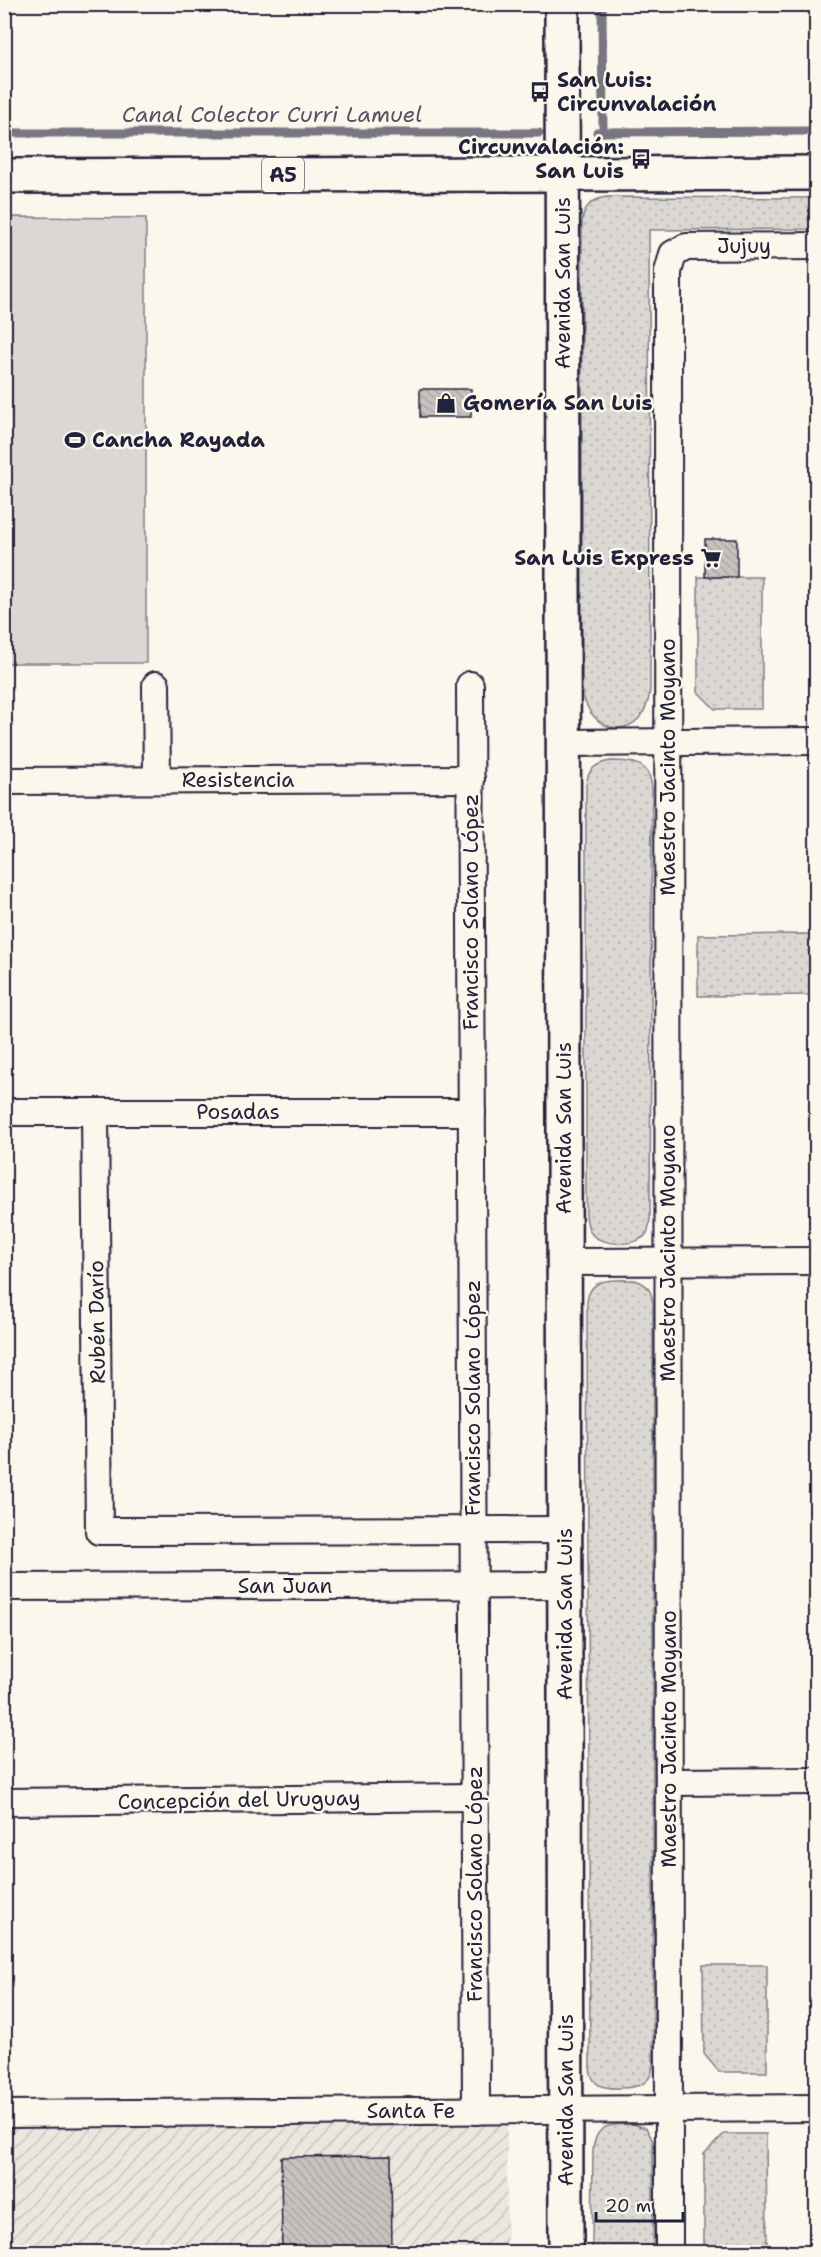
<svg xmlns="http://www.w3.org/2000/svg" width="821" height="2257" viewBox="0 0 821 2257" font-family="'Shantell Sans',sans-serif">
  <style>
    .industrial { fill: url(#industrial-furrows) }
    .grass { fill: url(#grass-dots); stroke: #7e7d87; stroke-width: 1.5 }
    .garden { fill: #dbd8d3; stroke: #7e7d87; stroke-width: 1.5 }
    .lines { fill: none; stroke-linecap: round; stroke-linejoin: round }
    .stream { stroke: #787681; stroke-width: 9 }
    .building { fill: url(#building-back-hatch); stroke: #22223b; stroke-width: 1.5 }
    .minor-casing { stroke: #22223b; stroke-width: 30 }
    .secondary-casing { stroke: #22223b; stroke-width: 38 }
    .primary-casing { stroke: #22223b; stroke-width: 38 }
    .minor { stroke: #fbf7ec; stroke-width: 26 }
    .secondary { stroke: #fbf7ec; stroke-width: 33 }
    .primary { stroke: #fbf7ec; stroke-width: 33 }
    .labels { text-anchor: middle; stroke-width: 5; stroke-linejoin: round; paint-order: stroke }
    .shield { fill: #fbf7ec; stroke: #636270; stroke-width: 1.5 }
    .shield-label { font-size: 20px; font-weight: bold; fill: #22223b }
    .poi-label { font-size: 21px; font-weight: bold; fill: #22223b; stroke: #fbf7ec; text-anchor: start }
    .street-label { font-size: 21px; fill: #22223b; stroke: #fbf7ec }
    .water-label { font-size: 22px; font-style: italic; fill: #545364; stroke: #fbf7ec }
  </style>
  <defs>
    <pattern id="industrial-furrows" width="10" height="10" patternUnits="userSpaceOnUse" patternTransform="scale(1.5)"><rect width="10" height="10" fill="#ebe7df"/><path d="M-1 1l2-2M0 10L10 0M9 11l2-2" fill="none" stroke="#c9c6c0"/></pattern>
    <pattern id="grass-dots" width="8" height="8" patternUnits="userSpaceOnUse" patternTransform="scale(1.5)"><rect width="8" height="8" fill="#dbd8d3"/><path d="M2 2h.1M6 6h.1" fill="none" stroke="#bcb9b6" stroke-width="1.8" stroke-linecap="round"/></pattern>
    <pattern id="building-back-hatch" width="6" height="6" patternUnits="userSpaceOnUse" patternTransform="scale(1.5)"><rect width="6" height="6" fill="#c6c2c0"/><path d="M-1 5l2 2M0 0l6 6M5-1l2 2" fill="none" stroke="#aaa6a6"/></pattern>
  </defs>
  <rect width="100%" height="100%" fill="#fbf7ec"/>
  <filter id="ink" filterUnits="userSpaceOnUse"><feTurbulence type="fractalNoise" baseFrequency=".0167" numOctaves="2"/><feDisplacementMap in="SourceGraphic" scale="12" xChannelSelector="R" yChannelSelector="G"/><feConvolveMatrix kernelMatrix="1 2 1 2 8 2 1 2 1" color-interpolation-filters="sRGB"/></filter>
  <g filter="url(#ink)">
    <!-- industrial -->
    <path class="industrial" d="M507,2122V2252H5L4,2124Z"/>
    <!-- grass -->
    <g class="grass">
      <path d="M606,197L816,198V229L649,230L650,689C646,743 588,739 582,688V223C583,208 590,200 606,197Z"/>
      <path d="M698,577H762V709H715L698,692Z"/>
      <path d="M611,761C634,761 650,762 652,789L650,1219C649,1224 649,1229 647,1233C638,1248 600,1246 591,1233C587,1227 587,1221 586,1214V785C588,769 596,763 611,761Z"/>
      <path d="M816,934V995L698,996V935Z"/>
      <path d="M634,1280C647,1283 651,1290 653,1302V2066C651,2086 635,2088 618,2088C612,2088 604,2088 599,2085C593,2082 591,2075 590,2069L587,1303C589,1276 614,1280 634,1280Z"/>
      <path d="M703,1965H767V2072H719L704,2054Z"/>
      <path d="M633,2124L646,2128L653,2141V2252H592L593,2151C595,2124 610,2124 633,2124Z"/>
      <path d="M724,2134H766L767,2247L816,2246V2252H704V2154Z"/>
    </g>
    <!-- garden -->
    <path class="garden" d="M5,217L146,218V663H5Z"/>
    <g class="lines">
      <!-- stream -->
      <g class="stream">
        <path d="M602,4L603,132"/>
        <path d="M597,132L816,131"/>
        <path d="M4,133H539"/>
      </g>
    </g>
    <!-- building -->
    <g class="building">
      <rect x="420" y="389" width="51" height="28"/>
      <rect x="705" y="539" width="32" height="38"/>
      <path d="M391,2156L392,2253H282L281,2157Z"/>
    </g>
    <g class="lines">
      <!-- minor casing -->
      <g class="minor-casing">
        <g id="minor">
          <path d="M156,685L157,780"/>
          <path d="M470,685L476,2111"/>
          <path d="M564,743L816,741"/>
          <path d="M4,781L471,779"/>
          <path d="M4,1112H472"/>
          <path d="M95,1112L99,1531L565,1530"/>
          <path d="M565,1262L816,1261"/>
          <path d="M4,1587L565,1585"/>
          <path d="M669,1782L816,1781"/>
          <path d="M4,1802L474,1797"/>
          <path d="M4,2114L816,2108"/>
          <path d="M669,2252L668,272L673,254L686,247L816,246"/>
        </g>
      </g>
      <!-- secondary casing -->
      <g class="secondary-casing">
        <path id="secondary" d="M562,4L566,2252"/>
      </g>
      <!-- primary casing -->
      <g class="primary-casing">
        <path id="primary" d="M4,176L816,173"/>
      </g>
      <!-- minor -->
      <use href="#minor" class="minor"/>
      <!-- secondary -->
      <use href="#secondary" class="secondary"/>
      <!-- primary -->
      <use href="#primary" class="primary"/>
    </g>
  </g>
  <!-- icons -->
  <defs>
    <g id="bus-bare" transform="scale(1.62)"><path d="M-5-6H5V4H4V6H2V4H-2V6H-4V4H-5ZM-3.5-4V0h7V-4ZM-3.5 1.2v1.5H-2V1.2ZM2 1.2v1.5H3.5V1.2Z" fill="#22223b" stroke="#fbf7ec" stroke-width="2.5" paint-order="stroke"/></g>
    <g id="shop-bare" transform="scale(1.62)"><path d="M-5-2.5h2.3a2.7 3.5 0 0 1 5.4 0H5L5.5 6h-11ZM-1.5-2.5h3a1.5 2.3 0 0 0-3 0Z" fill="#22223b" stroke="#fbf7ec" stroke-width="2.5" paint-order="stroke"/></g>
    <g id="stadium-bare" transform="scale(1.62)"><path d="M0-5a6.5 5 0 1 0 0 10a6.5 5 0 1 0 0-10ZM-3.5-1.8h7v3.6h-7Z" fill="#22223b" stroke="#fbf7ec" stroke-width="2.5" paint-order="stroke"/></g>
    <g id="supermarket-bare" transform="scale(1.62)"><path d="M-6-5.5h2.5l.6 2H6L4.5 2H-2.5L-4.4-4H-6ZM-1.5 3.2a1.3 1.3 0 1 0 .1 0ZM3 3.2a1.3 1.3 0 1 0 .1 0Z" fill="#22223b" stroke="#fbf7ec" stroke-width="2.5" paint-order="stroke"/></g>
  </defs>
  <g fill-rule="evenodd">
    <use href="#bus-bare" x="540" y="92"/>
    <use href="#bus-bare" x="641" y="159"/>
    <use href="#shop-bare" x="446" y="403"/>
    <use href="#stadium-bare" x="75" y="440"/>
    <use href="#supermarket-bare" x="711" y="558"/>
  </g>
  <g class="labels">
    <!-- shield labels -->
    <rect class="shield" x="262" y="158" width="42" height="34" rx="4.5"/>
    <g class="shield-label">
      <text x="283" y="182">A5</text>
    </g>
    <!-- poi labels -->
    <g class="poi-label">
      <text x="557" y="87">San Luis:<tspan x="557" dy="24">Circunvalación</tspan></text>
      <text x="624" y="154" text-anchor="end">Circunvalación:<tspan x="624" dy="24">San Luis</tspan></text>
      <text x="463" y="410">Gomería San Luis</text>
      <text x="92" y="447">Cancha Rayada</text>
      <text x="694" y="565" text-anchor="end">San Luis Express</text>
    </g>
    <!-- street labels -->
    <g class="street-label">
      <text x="744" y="253">Jujuy</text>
      <text transform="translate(563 283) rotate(-90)" y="7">Avenida San Luis</text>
      <text transform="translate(668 767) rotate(-90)" y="7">Maestro Jacinto Moyano</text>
      <text x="238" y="787">Resistencia</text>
      <text transform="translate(471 912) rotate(-90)" y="7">Francisco Solano López</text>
      <text x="238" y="1119">Posadas</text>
      <text transform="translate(564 1128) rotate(-90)" y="7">Avenida San Luis</text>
      <text transform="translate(668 1253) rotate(-90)" y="7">Maestro Jacinto Moyano</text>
      <text transform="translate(97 1322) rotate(-91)" y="7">Rubén Darío</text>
      <text transform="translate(473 1398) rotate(-90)" y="7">Francisco Solano López</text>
      <text x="285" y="1593">San Juan</text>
      <text transform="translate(565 1614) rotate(-90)" y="7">Avenida San Luis</text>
      <text transform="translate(669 1739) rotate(-90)" y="7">Maestro Jacinto Moyano</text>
      <text transform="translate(239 1800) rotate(-1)" y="7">Concepción del Uruguay</text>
      <text transform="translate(475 1884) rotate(-90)" y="7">Francisco Solano López</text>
      <text transform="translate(566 2100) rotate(-90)" y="7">Avenida San Luis</text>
      <text x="411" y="2118">Santa Fe</text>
    </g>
    <!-- water labels -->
    <g class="water-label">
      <text x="272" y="122">Canal Colector Curri Lamuel</text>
    </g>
  </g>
  <!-- margin -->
  <rect width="821" height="2257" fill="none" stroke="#fbf7ec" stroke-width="24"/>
  <rect x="12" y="12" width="797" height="2233" fill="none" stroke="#22223b" stroke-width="2" filter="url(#ink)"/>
  <!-- scale -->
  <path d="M596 2212v9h87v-9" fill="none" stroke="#22223b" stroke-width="3"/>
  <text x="605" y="2212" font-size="18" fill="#22223b" stroke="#fbf7ec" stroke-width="4.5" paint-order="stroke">20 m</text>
</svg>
